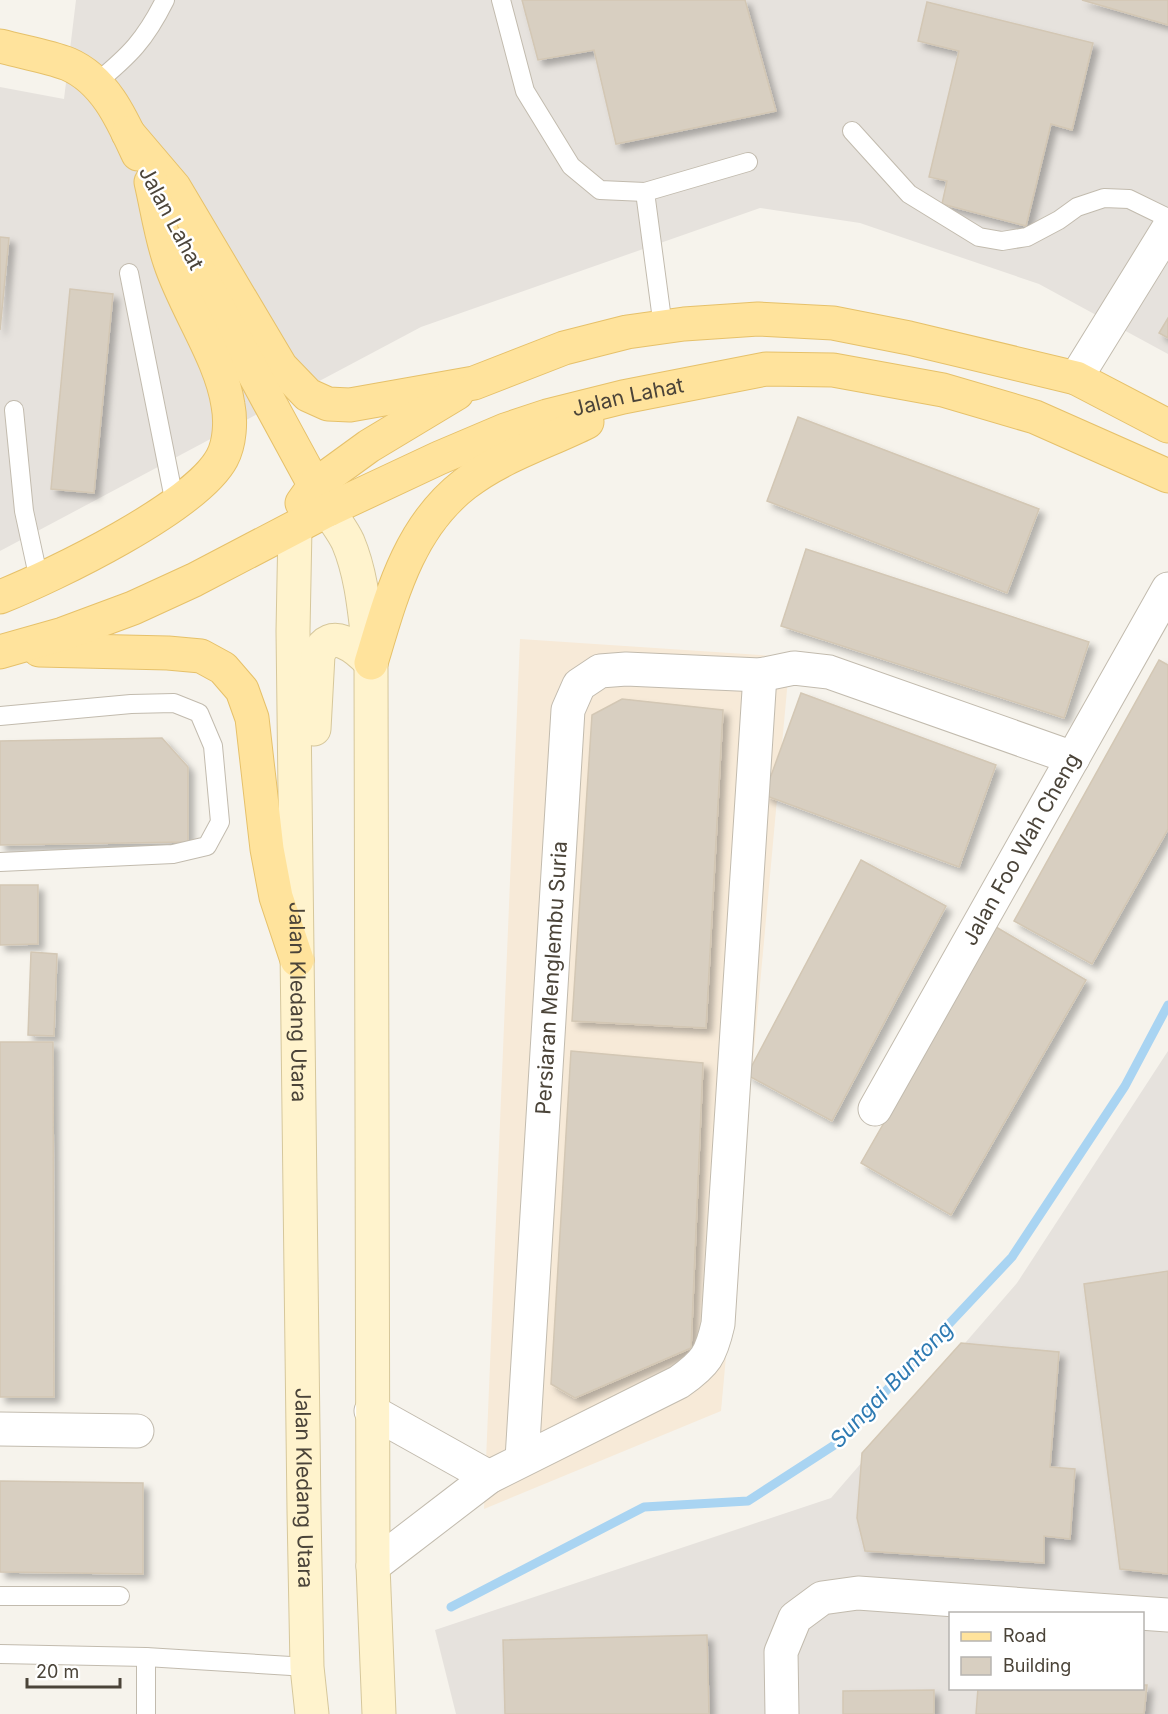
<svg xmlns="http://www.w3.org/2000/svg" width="1168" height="1714" viewBox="0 0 1168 1714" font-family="Inter,sans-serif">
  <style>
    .commercial { fill: #f7ead8 }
    .industrial { fill: #e6e2dd; fill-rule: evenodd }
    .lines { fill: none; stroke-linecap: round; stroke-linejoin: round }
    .stream { stroke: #a9d4f2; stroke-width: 9 }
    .building { fill: #d8cfc1; stroke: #d3c7b4; stroke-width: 1.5; filter: url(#shadow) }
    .service-casing { stroke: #c2bbae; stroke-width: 20 }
    .minor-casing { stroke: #c2bbae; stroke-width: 35 }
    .secondary-casing { stroke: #d6c79b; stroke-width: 35 }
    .primary-casing { stroke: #e6c16a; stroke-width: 35 }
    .service { stroke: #fff; stroke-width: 18 }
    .minor { stroke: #fff; stroke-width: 33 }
    .secondary { stroke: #fff3cd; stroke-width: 33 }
    .primary { stroke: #ffe39c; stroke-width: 33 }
    .labels { text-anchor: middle; stroke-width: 5; stroke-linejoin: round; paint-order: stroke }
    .street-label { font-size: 21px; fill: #4b4439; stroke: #fff }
    .water-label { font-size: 22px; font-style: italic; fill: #2e7ab2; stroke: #fff }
  </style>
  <defs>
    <filter id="shadow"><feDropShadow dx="5.5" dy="5.5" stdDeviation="3" flood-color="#0004"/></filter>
  </defs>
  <rect width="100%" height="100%" fill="#f6f3ec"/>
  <!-- commercial -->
  <path class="commercial" d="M520,639L790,657L721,1411L484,1509Z"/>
  <!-- industrial -->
  <g class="industrial">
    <path d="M76,0H1168V354L1039,284L860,223L760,208L421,327L0,551V87L64,99Z"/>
    <path d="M1168,1051V1714H456L435,1630L831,1498L1017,1283ZM950,1614H1142V1688H950Z"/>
  </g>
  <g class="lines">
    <!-- stream -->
    <path class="stream" d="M451,1607L644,1507L748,1501L836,1444L1012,1257L1125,1086L1168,1005"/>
  </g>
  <!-- building -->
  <g class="building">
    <path d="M522,0H745L776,111L616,144L594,50L538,60Z"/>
    <path d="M1082,0H1168V25Z"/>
    <path d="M927,2L1093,43L1072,130L1051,124L1026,226L942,204L947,181L929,177L959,51L918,41Z"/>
    <path d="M0,237L9,238L0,330Z"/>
    <path d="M70,289L113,294L94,493L51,489Z"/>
    <path d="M1168,318V338L1159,333Z"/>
    <path d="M798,417L1039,509L1007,593L767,501Z"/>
    <path d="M806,549L1089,642L1064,718L781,626Z"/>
    <path d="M1159,660L1168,665V829L1092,964L1014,921Z"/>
    <path d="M801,693L996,765L959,867L764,795Z"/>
    <path d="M622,699L723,710L706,1028L572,1021L592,715Z"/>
    <path d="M162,738L188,767V842L0,845V741Z"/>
    <path d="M861,860L946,906L832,1121L747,1075Z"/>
    <path d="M0,885H38V944L0,945Z"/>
    <path d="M996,927L1086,980L951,1215L861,1163Z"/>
    <path d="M31,952L57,954L54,1036L28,1035Z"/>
    <path d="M0,1042H53L54,1397H0Z"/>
    <path d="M571,1051L703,1063L691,1348L575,1398L551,1384Z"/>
    <path d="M1168,1271V1574L1120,1569L1084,1284Z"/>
    <path d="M961,1343L1059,1352L1050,1467L1075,1469L1070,1539L1044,1536V1563L865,1551L857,1518L862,1453Z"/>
    <path d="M0,1481L143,1483V1574L0,1572Z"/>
    <path d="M707,1635L709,1714H505L503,1640Z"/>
    <path d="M1142,1685H1147L1144,1714H976L978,1688H1142Z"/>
    <path d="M934,1690V1714H843V1691Z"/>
  </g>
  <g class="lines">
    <!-- service casing -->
    <g class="service-casing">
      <g id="service">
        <path d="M501,0L525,91L571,166L600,190L645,192L748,162"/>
        <path d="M96,83C130,55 145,40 165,0"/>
        <path d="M852,131L909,194L979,237L1002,241L1027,237L1059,220L1077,207L1104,198L1129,199L1168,218"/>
        <path d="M645,192L663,327"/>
        <path d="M129,273L175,504"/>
        <path d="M14,410L24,511L39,580"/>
        <path d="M0,716L131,704L174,703L199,713L213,746L220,822L207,846L173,854L0,862"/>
        <path d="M0,1596H120"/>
        <path d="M0,1654L146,1657L307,1667"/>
        <path d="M146,1714V1657"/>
      </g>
    </g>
    <!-- minor casing -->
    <g class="minor-casing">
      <g id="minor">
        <path d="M1076,378L1168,229"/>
        <path id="s1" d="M875,1109L1168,589"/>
        <path d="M371,1411L489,1477"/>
        <path d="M0,1429L137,1431"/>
        <path id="s2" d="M522,1459L568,710L579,685L600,671L626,669L760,675L794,668L829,672L1073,758"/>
        <path d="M373,1566L489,1477L679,1382C706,1363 711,1355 718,1324L760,675"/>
        <path d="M782,1714L781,1652L795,1618L822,1598L858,1593L1168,1615"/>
      </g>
    </g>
    <!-- secondary casing -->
    <g class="secondary-casing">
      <g id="secondary">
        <path d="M328,510C334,520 343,531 348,542C364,580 365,623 371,663L373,1566L379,1714"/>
        <path id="s3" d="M295,528L293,631L304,1511L307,1667L312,1714"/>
        <path d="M314,729L318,655C330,625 357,648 371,663"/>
      </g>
    </g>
    <!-- primary casing -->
    <g class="primary-casing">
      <g id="primary">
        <path d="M0,46C22,52 47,56 68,64C105,80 122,119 138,154"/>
        <path d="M128,133L174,187L281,367L308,395L328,404L350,405L474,383L564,348L627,332L684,324L758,319L833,323L909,338L1076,378L1168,426"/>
        <path d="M190,256L328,510"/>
        <path d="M302,503L314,486L369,446L457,393"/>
        <path d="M0,597C53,576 196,507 222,458C230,443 231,421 228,405C221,358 185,308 170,262C161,236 157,208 151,182"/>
        <path d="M39,650L168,653L201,656L223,668L242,690L252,718L267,849L276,897L297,960"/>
        <path id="s4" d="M0,652L63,634L133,608L194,580L328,510L439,458L505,430L547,416L623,397L766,369L833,370L943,390L1035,417L1168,476"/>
        <path d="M371,663C391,597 408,528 465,484C501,456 547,442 587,422"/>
      </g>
    </g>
    <!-- service -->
    <use href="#service" class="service"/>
    <!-- minor -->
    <use href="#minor" class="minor"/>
    <!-- secondary -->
    <use href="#secondary" class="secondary"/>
    <!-- primary -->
    <use href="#primary" class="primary"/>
  </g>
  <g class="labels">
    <!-- street labels -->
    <g class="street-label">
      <text transform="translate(171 218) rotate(62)" y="7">Jalan Lahat</text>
      <text dy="7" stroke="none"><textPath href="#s4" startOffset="680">Jalan Lahat</textPath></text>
      <text dy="7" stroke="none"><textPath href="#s1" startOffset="298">Jalan Foo Wah Cheng</textPath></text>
      <text dy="7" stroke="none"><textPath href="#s2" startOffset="482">Persiaran Menglembu Suria</textPath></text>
      <text dy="7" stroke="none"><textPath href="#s3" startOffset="474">Jalan Kledang Utara</textPath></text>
      <text dy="7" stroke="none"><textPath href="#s3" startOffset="960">Jalan Kledang Utara</textPath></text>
    </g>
    <!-- water labels -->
    <g class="water-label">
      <text transform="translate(891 1384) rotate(-46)" y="8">Sungai Buntong</text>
    </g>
  </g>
  <!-- legend -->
  <rect x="949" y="1612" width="195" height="78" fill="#ffffff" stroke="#b7b4b0" stroke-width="1.5"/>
  <rect x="961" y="1632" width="30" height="9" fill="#ffe39c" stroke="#b7b4b0" stroke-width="1.5"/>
  <text x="1003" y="1642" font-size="18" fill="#4b4439">Road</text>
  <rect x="961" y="1657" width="30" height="18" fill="#d8cfc1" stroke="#b7b4b0" stroke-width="1.5"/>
  <text x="1003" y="1672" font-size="18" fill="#4b4439">Building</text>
  <!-- scale -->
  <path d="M27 1678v9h93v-9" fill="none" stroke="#4b4439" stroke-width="3"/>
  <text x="36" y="1678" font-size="18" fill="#4b4439" stroke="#ffffff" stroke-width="4.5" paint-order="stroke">20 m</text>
</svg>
